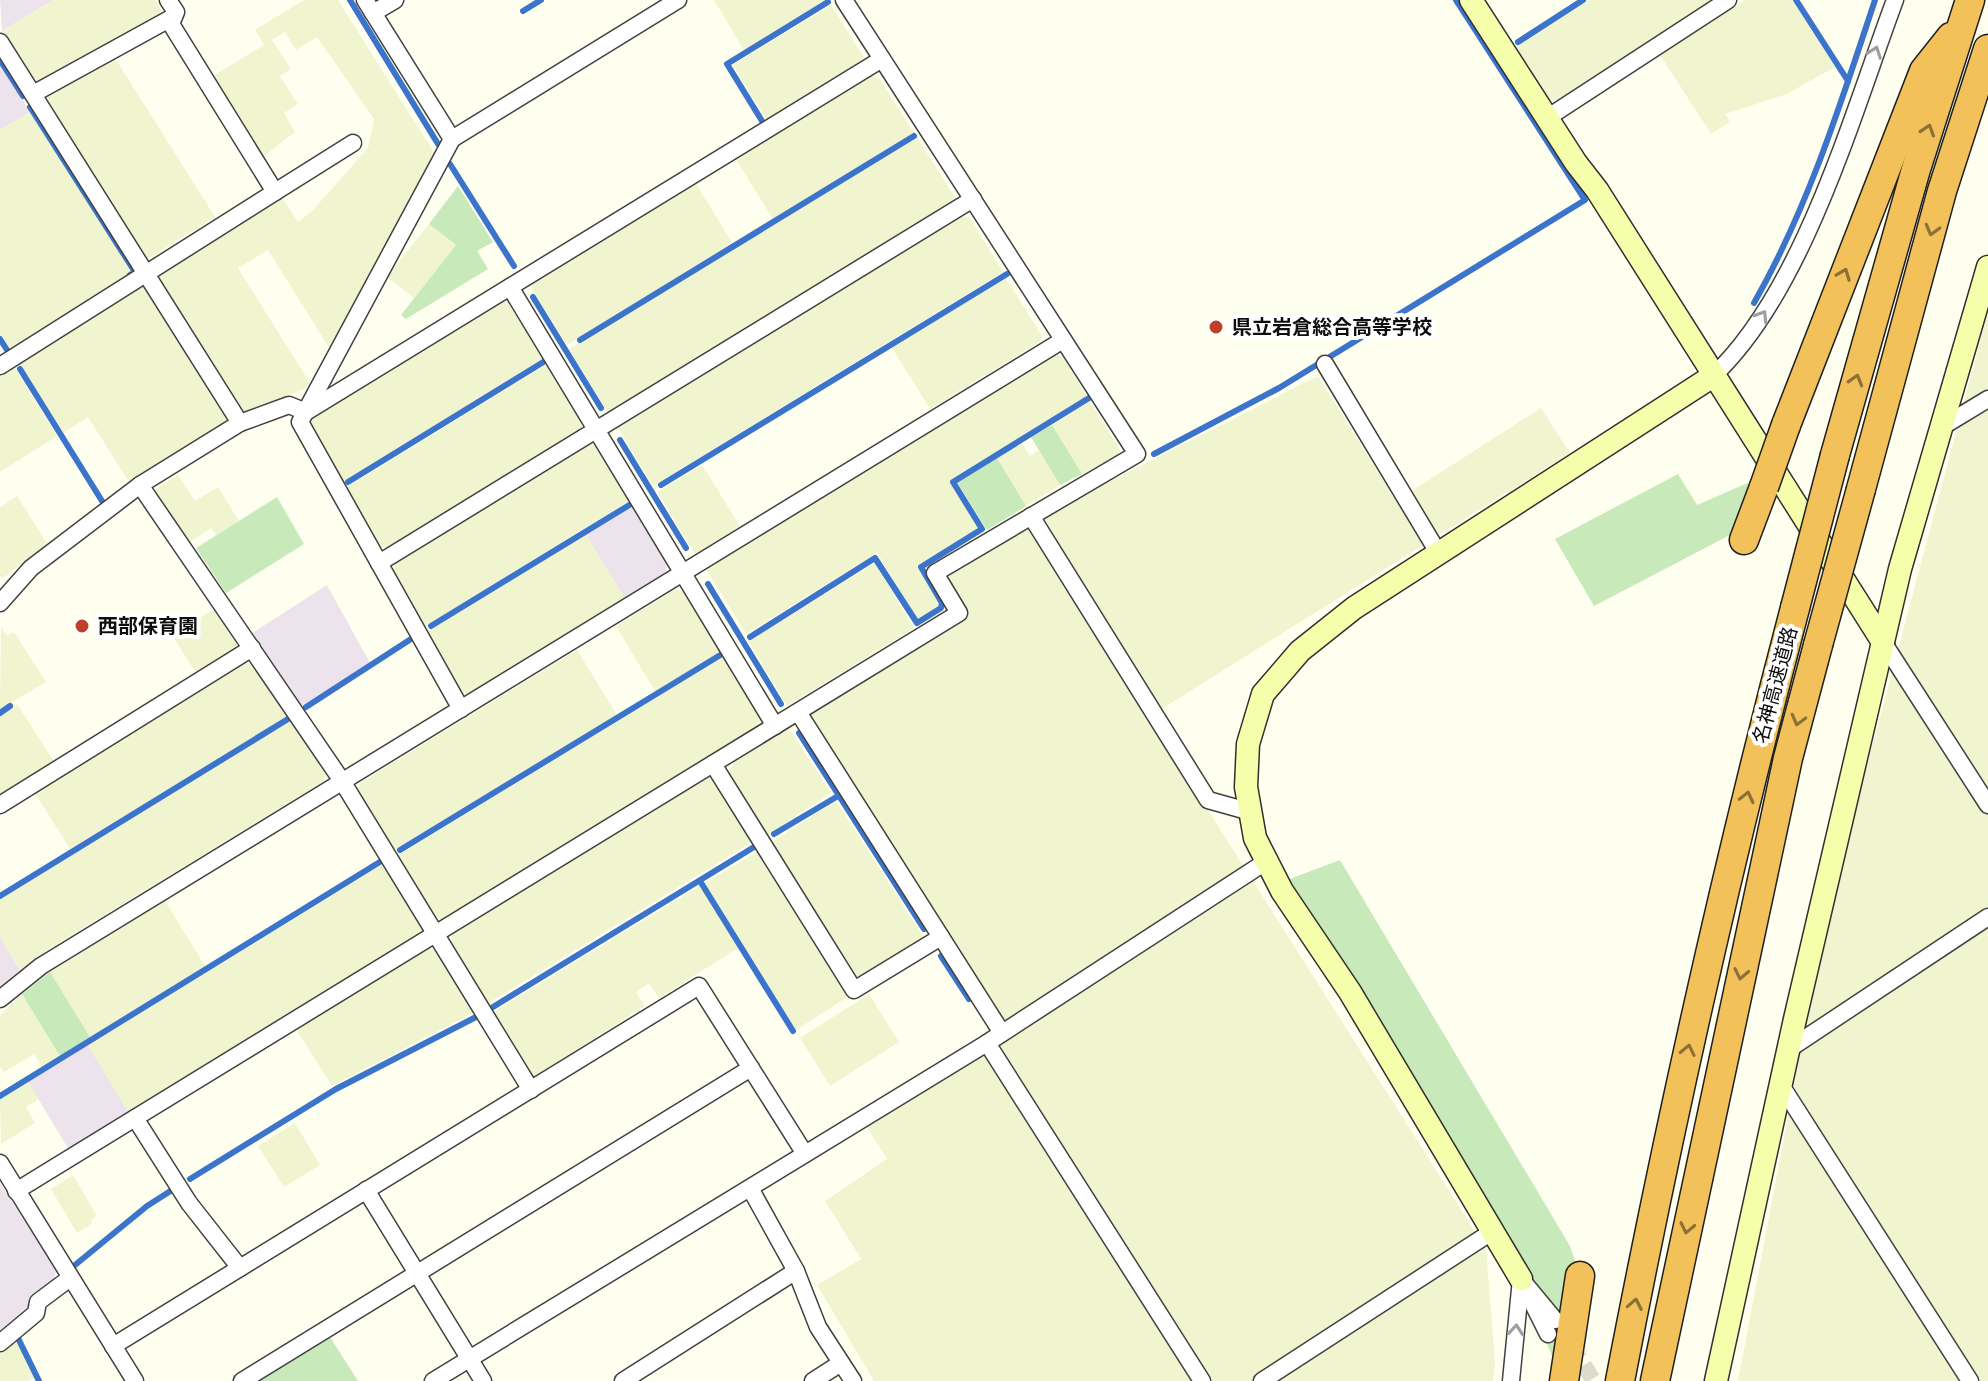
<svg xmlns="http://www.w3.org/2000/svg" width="1988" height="1381" viewBox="0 0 1988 1381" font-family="'Libre Baskerville','Noto Sans JP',serif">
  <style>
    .industrial { fill: #ede3ec }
    .farmland { fill: #f0f5d0 }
    .green { fill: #c8e9b9 }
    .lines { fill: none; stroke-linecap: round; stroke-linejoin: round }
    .stream { stroke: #3c74cc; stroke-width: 6 }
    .street-tunnel { stroke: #dbdbce; stroke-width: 16; stroke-dasharray: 16 8; stroke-linecap: butt }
    .street-casing { stroke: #414141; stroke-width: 19 }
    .secondary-casing { stroke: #303030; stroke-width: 25 }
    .highway-casing { stroke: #1f1f1f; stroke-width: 31 }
    .street { stroke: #fff; stroke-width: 16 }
    .secondary { stroke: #f5feab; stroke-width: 22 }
    .highway { stroke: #f3c159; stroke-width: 28 }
    .highway-bridge-casing { stroke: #1f1f1f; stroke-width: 31; stroke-linecap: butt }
    .highway-bridge { stroke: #f3c159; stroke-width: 28 }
    .oneway { stroke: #9f9f9f }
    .oneway2 { stroke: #8c7037 }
    .poi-dot { fill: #be4027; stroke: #fff; stroke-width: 3 }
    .labels { text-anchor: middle; stroke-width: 8; stroke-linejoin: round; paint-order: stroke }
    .poi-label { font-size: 20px; font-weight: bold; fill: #0e0e0e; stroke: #fff; text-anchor: start }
    .street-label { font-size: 20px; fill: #0e0e0e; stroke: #fff }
  </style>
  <rect width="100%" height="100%" fill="#fffff0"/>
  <!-- industrial -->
  <g class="industrial">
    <path d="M0,0H53L2,31Z"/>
    <path d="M0,64L30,112L0,130Z"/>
    <path d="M632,507L667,564L666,573L625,599L586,535Z"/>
    <path d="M327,585L370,663L301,706L252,633Z"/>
    <path d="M0,937L20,970L0,986Z"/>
    <path d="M88,1045L129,1113L69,1150L28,1082Z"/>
    <path d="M0,1183L56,1269L54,1280L32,1294L30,1308L0,1334Z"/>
  </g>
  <!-- farmland -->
  <g class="farmland">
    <path d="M53,0H155L165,16L36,84L2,31Z"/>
    <path d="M304,0H338L436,156L330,349L268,250L238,268L310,383L304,389L250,410L243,411L236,406L158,281L160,272L281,196L298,222L312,211L368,148L374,119L317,37L296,50L285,32L272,40L291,69L280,76L298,104L284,113L295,132L263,157L213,76L264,45L255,30Z"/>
    <path d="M714,0H825L744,50Z"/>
    <path d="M1588,0H1714L1561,100H1548L1516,47Z"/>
    <path d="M1744,0H1792L1835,67L1787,94L1725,114L1730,122L1711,134L1660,55Z"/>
    <path d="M831,5L863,56L861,64L767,121L733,65Z"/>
    <path d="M113,55L215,217L146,260L43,98L45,93Z"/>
    <path d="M869,76L879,78L914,133L773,219L735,158Z"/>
    <path d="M30,112L132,271L10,348L0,333V130Z"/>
    <path d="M917,137L954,196L952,204L609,414L569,349Z"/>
    <path d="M695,182L733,244L567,345L529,284Z"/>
    <path d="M960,216L970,218L1003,272L653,486L617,426Z"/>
    <path d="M429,224L456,245L414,298L387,277Z"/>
    <path d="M1006,278L1042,336L1041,341L930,409L892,348Z"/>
    <path d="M143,286L228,420L129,482L88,417L63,433L19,363Z"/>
    <path d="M502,300L510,305L543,359L343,482L309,424L310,418Z"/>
    <path d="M1988,312V1381H1738L1823,931Z"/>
    <path d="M1056,355L1062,356L1087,396L950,480L979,528L918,566L940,603V607L918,620L877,553L746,634L706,569Z"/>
    <path d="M547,364L583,422L581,429L388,548L379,546L346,488Z"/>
    <path d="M15,368L57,436L0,472V377Z"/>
    <path d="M1318,376L1396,501L1541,408L1570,453L1149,717L1486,1249L1495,1361L1493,1381H874L817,1285L861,1259L825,1201L887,1159L867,1127L1013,1034L811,723V714L970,615L949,583L950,575L1049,512Z"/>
    <path d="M1090,401L1120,450L1119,454L1082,474L1052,425Z"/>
    <path d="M1022,443L1030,456L1039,450L1060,485L1026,506L997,458Z"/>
    <path d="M587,444L595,445L629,501L424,627L393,572L395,562Z"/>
    <path d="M702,465L740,526L695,554L657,492Z"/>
    <path d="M178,475L195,501L218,487L239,521L216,535L211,528L190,542L154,490Z"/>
    <path d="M17,496L48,545L3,578L0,576V507Z"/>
    <path d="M586,535L625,599L468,695L460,690L427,632Z"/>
    <path d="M875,563L914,628L787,706L748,641Z"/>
    <path d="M676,589L683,592L720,652L655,691L616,626Z"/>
    <path d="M216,608L238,642L234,652L197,675L172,635Z"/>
    <path d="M1,627L7,636L14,632L46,682L0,709Z"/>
    <path d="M577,650L617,715L394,850L358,792L360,783Z"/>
    <path d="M723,657L760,718L759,726L446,920L436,918L397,856Z"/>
    <path d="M248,662L255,663L289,715L70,849L35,793Z"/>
    <path d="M17,704L55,763L0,797V716Z"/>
    <path d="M292,720L327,771L324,781L55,945L20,970L0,937V899Z"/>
    <path d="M787,725L831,793L767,835L729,774L735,759Z"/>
    <path d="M705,777L717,780L754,841L487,1004L451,944L453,933Z"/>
    <path d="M836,801L925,939L863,979L855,975L772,842Z"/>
    <path d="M760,850L848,993L846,998L796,1030L705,883Z"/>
    <path d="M385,863L424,925L423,935L129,1113L88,1045Z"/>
    <path d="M700,886L738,948L659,998L649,983L636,992L645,1006L534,1076L531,1075L493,1012Z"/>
    <path d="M165,901L205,966L90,1037L50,972Z"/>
    <path d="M428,948L437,951L475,1012L332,1086L296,1029Z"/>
    <path d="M22,994L60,1056L42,1067L34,1054L4,1072L0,1067V1015Z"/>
    <path d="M869,994L899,1042L830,1086L800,1038Z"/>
    <path d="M28,1082L39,1099L26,1107L35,1123L1,1144L0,1100Z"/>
    <path d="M295,1123L320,1165L284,1187L258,1146Z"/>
    <path d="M73,1175L97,1216L91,1220L92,1224L77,1233L51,1189Z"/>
    <path d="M17,1339L36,1377L28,1381H0V1353Z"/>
  </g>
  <!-- green -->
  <g class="green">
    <path d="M458,186L493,242L477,251L488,269L406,319L401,315L456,245L429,224Z"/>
    <path d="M1052,425L1082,474L1060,485L1031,437Z"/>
    <path d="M997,458L1026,506L987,530L957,482Z"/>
    <path d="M1678,474L1697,505L1750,482L1730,535L1594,606L1555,539Z"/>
    <path d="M277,497L304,544L226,593L196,548Z"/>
    <path d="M1340,860L1570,1246L1580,1276L1562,1381L1521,1279L1279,883Z"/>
    <path d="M50,972L90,1037L60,1056L22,994Z"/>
    <path d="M330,1337L358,1381H258Z"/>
  </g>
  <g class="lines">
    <!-- stream -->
    <g class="stream">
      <path d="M350,0L438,144"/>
      <path d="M1796,0L1848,81"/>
      <path d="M523,11L541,0"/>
      <path d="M1518,42L1583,0"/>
      <path d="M0,60L23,96"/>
      <path d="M30,107L135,272L130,275"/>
      <path d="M762,121L727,64L828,2"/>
      <path d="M450,164L514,266"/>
      <path d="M533,297L601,408"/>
      <path d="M1754,303C1808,208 1841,103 1875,0"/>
      <path d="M0,339L9,353"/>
      <path d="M580,340L914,136"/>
      <path d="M20,369L102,501"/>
      <path d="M620,440L686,548"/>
      <path d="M1154,454L1279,388L1585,200L1456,0"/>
      <path d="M348,482L545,361"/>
      <path d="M661,485L1007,274"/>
      <path d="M708,584L781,704"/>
      <path d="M431,626L631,504"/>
      <path d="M750,637L875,558L917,623L941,608L942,603L921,567L982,529L953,482L1089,398"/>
      <path d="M306,707L411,639"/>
      <path d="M0,713L10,706"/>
      <path d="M799,733L924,929"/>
      <path d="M774,834L838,796"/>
      <path d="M400,850L722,654"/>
      <path d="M700,881L793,1031"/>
      <path d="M0,896L288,719"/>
      <path d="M941,956L969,999"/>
      <path d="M493,1007L759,844"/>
      <path d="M0,1096L383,860"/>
      <path d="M190,1179L336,1089L476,1017"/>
      <path d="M75,1265L147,1206L172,1190"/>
      <path d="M17,1336L39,1381"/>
    </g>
    <!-- street-tunnel -->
    <path class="street-tunnel" d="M1571,1345L1594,1381"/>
    <!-- street casing -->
    <g class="street-casing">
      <g id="street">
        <path d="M365,0L452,139"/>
        <path d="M373,13L395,0"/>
        <path d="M0,42L240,423"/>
        <path d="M33,94L173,17"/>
        <path d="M1547,118L1728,0"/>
        <path d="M275,192L353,143"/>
        <path d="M510,287L775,726"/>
        <path d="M1325,364L1439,554"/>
        <path d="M0,366L275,192L171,24L176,12L168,0"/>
        <path d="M1713,376C1803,292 1852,115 1895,0"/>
        <path d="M1940,428L1988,399"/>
        <path d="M140,485L342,781L531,1090"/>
        <path d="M1031,516L1208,800L1251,812"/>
        <path d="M379,563L973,199"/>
        <path d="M0,603L31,568L140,485L240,423L289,405L306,412L882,59"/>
        <path d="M1883,642L1988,805"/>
        <path d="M461,709L300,422L452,139L678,0"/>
        <path d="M798,712L1002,1033"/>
        <path d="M713,764L854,990L941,937"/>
        <path d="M0,805L252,648"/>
        <path d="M0,999L41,966L1063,340"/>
        <path d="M987,1043L1202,1381"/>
        <path d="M1789,1049L1988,917"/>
        <path d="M1781,1085L1970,1381"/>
        <path d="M0,1163L135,1381"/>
        <path d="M750,1188L796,1271L818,1327L853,1381"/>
        <path d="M366,1190L483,1381"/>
        <path d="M16,1191L135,1118"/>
        <path d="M240,1268L189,1203L135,1118L959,613L935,573L1137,454L844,0"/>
        <path d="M1521,1279L1555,1320"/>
        <path d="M1531,1300L1548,1334"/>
        <path d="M0,1343L36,1313L38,1302L70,1278"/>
        <path d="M113,1346L699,986L805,1154"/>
        <path d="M242,1381L751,1068"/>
        <path d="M433,1381L987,1043L1267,861"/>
        <path d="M623,1381L796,1271"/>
        <path d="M813,1381L841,1363"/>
        <path d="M1262,1381L1493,1231"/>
        <path d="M1511,1381L1521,1279"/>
      </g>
    </g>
    <!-- secondary casing -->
    <g class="secondary-casing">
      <g id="secondary">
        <path d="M1471,0L1576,163L1597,190L1883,642"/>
        <path d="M1521,1279L1350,992L1282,891L1255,838L1246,787L1248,744L1263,694L1300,651L1354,608L1713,376"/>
        <path d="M1716,1381L1795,1019L1900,569L1988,267"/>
      </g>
    </g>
    <!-- highway casing -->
    <g class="highway-casing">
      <g id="highway">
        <path d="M1786,425L1924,71L1951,37"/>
        <path d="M1835,455L1916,169L1970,0"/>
        <path d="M1861,489L1942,191L1988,49"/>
        <path d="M1744,540L1764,487"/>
        <path d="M1564,1381L1580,1276"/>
        <path d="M1620,1381C1670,1121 1728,863 1795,608"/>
        <path d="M1655,1381L1788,758L1818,645"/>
      </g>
    </g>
    <!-- street -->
    <use href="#street" class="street"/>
    <!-- secondary -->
    <use href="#secondary" class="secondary"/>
    <!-- highway -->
    <use href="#highway" class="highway"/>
    <!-- highway-bridge casing -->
    <g class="highway-bridge-casing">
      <g id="highway-bridge">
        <path d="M1764,487L1786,425"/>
        <path d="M1795,608L1835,455"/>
        <path d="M1818,645L1861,489"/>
      </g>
    </g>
    <!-- highway-bridge -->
    <use href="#highway-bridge" class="highway-bridge"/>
  </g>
  <!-- one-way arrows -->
  <defs><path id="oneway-chevron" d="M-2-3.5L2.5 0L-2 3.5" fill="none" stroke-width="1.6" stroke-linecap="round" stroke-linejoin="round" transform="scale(2)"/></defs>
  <g class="oneway">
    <use href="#oneway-chevron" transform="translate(1875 52) rotate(-70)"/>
    <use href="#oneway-chevron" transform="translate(1762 316) rotate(-58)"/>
    <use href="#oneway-chevron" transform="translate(1516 1330) rotate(-85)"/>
  </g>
  <g class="oneway2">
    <use href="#oneway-chevron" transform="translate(1928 130) rotate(-72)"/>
    <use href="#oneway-chevron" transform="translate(1932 230) rotate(105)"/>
    <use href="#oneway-chevron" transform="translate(1844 274) rotate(-69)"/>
    <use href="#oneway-chevron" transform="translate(1856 380) rotate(-74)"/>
    <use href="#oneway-chevron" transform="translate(1798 720) rotate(105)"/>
    <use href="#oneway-chevron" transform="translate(1747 797) rotate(-77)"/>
    <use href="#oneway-chevron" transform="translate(1741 974) rotate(102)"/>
    <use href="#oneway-chevron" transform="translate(1688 1050) rotate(-78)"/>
    <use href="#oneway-chevron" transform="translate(1687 1228) rotate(102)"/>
    <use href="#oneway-chevron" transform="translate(1635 1304) rotate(-79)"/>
  </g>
  <!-- markers -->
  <g class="poi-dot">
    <circle cx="1216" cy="327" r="8"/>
    <circle cx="82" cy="626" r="8"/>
  </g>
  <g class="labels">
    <!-- poi labels -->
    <g class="poi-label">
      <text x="1232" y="334">県立岩倉総合高等学校</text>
      <text x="98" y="633">西部保育園</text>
    </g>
    <!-- street labels -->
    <g class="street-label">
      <text transform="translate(1775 685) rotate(-75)" y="7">名神高速道路</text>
    </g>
  </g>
</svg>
